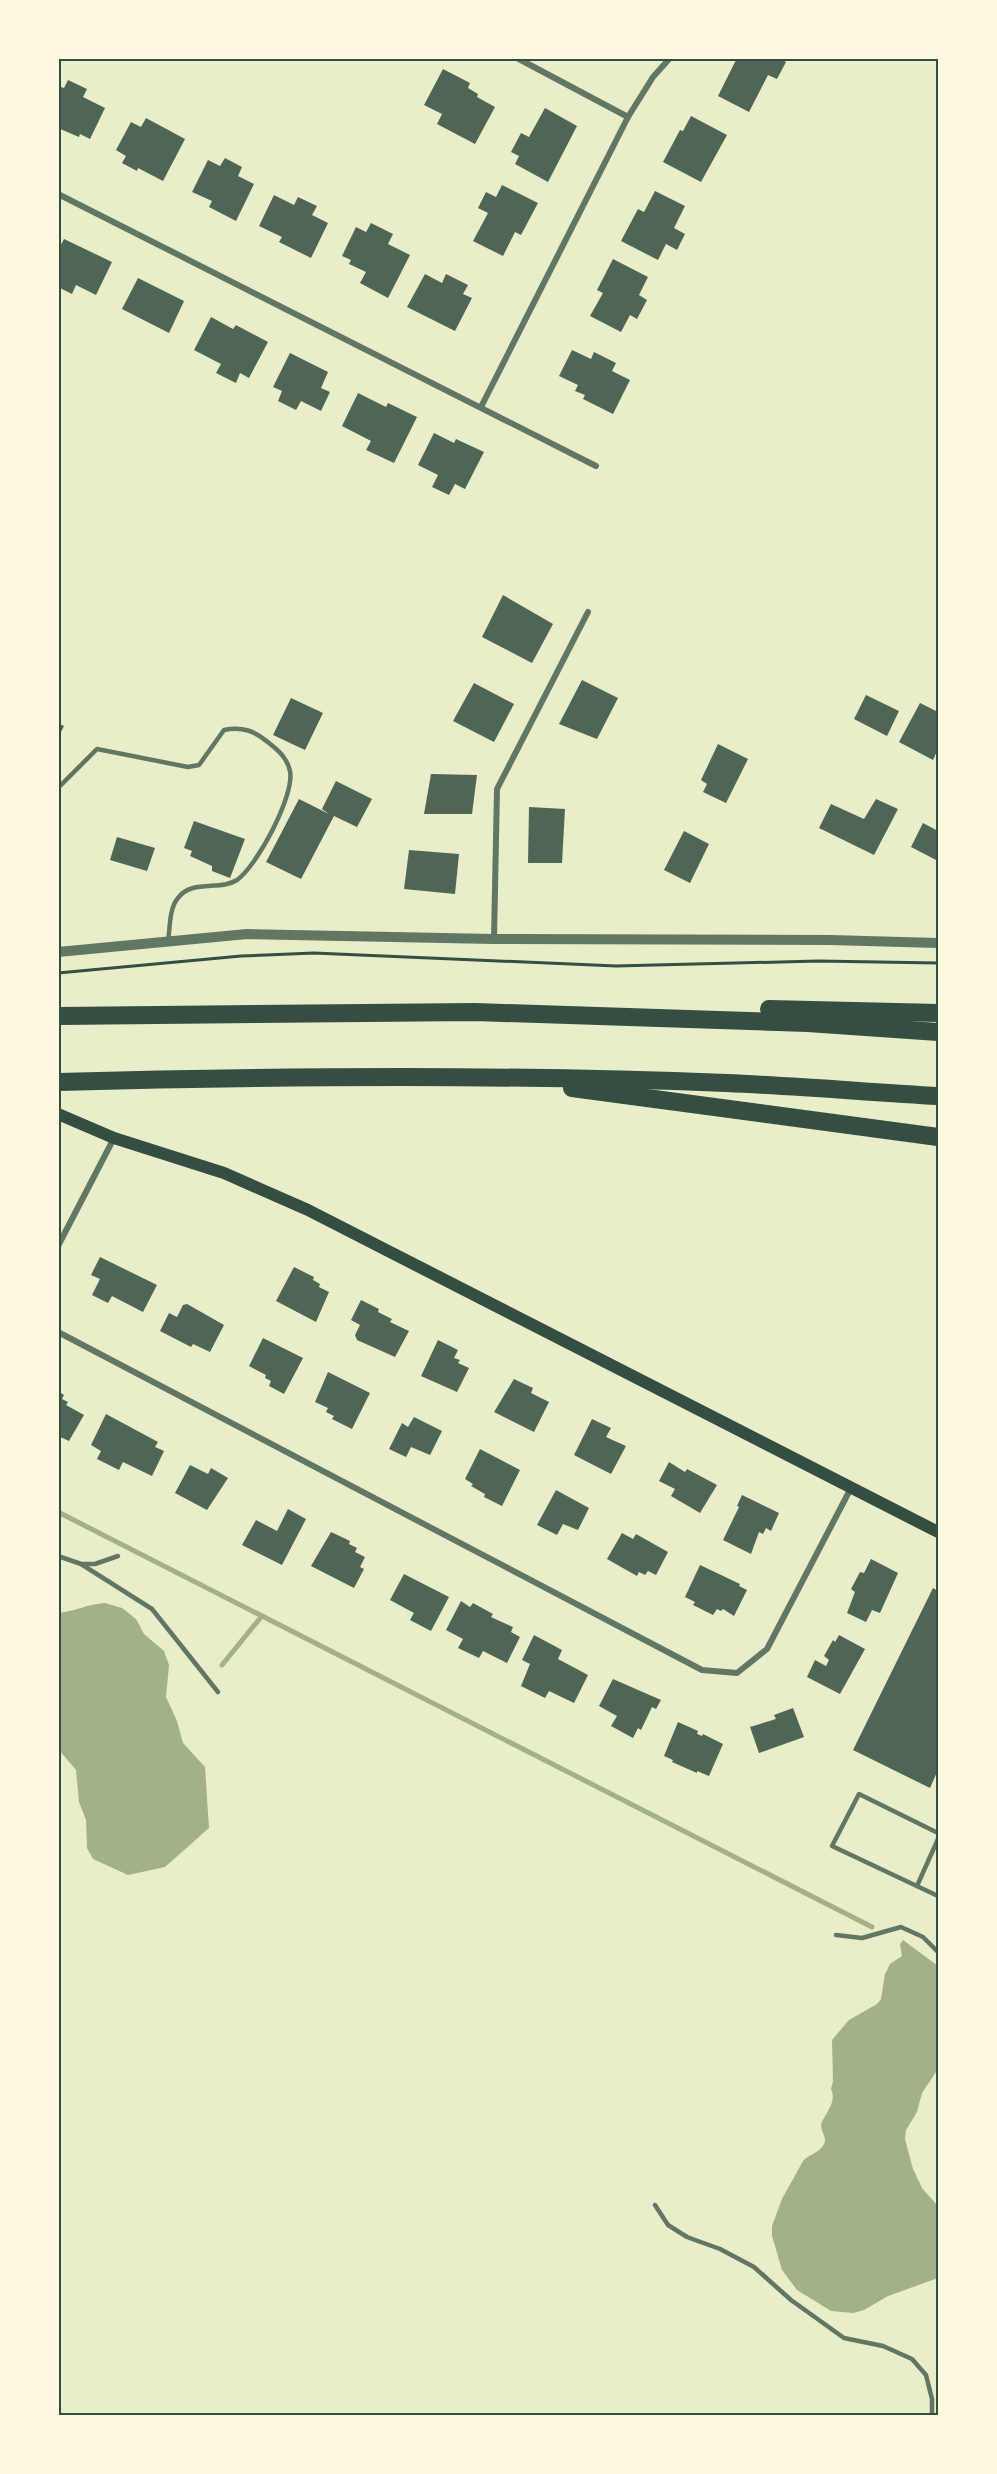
<svg xmlns="http://www.w3.org/2000/svg" width="997" height="2474" viewBox="0 0 997 2474" font-family="'IBM Plex Serif',serif">
  <style>
    .water { fill: #a3b18a }
    .lines { fill: none; stroke-linecap: round; stroke-linejoin: round }
    .stream { stroke: #a3b18a; stroke-width: 5 }
    .building { fill: #4f6655 }
    .path { stroke: #344e41; stroke-width: 3 }
    .service { stroke: #617663; stroke-width: 4.5 }
    .minor { stroke: #617663; stroke-width: 6 }
    .tertiary { stroke: #617663; stroke-width: 10 }
    .secondary { stroke: #344e41; stroke-width: 12 }
    .motorway { stroke: #344e41; stroke-width: 18 }
    .neatline { fill: none; stroke: #344e41; stroke-width: 2 }
  </style>
  <rect width="100%" height="100%" fill="#e9edc9"/>
  <!-- water -->
  <g class="water">
    <path d="M105,1603L122,1608L136,1619L144,1634L164,1651L169,1665L166,1697L177,1721L183,1743L205,1767L209,1828L165,1867L128,1875L93,1859L87,1848L86,1820L79,1802L76,1770L59,1750V1613C75,1611 88,1604 105,1603Z"/>
    <path d="M903,1940L938,1966V2069L922,2093L917,2112L906,2130L905,2139L913,2169L922,2188L938,2206V2278L888,2296L864,2310L853,2313L831,2311L797,2290L782,2270L772,2236V2226L782,2199L803,2161C809,2154 825,2151 825,2139C824,2134 821,2130 821,2124C826,2112 837,2102 831,2089L833,2081L832,2040L849,2020L877,2004L881,1999L885,1974L890,1964L902,1956L900,1944Z"/>
  </g>
  <g class="lines">
    <!-- stream -->
    <g class="stream">
      <path d="M58,1512L872,1927"/>
      <path d="M222,1665L261,1617"/>
    </g>
  </g>
  <!-- building -->
  <g class="building">
    <path d="M737,58H779L786,62L777,79L768,75L749,112L718,96Z"/>
    <path d="M443,69L470,83L468,88L478,94L477,97L495,107L475,144L437,124L442,114L424,105Z"/>
    <path d="M68,80L87,89L83,97L105,108L90,139L80,134L79,137L58,128V86L64,88Z"/>
    <path d="M545,108L577,126L548,182L515,164L519,156L511,152L521,133L529,137Z"/>
    <path d="M691,116L727,135L701,182L663,162L680,130L683,131Z"/>
    <path d="M146,118L185,139L163,181L138,168L137,171L122,163L126,156L116,150L131,122L141,127Z"/>
    <path d="M225,158L242,167L238,176L254,184L236,221L209,207L212,201L192,192L208,160L220,166Z"/>
    <path d="M502,185L538,203L521,235L515,232L503,256L473,241L488,213L478,208L486,192L496,197Z"/>
    <path d="M655,191L685,206L674,228L685,234L677,250L666,244L658,260L621,241L638,209L644,212Z"/>
    <path d="M274,195L294,205L298,197L317,206L312,215L328,223L311,258L279,242L282,237L259,226Z"/>
    <path d="M371,223L393,234L388,244L410,255L388,298L360,283L366,272L349,264L351,260L342,256L356,227L366,232Z"/>
    <path d="M64,239L112,262L96,295L76,285L72,294L58,287V250Z"/>
    <path d="M613,259L648,277L639,295L647,300L637,319L630,315L621,332L590,316L603,293L597,290Z"/>
    <path d="M425,274L442,283L446,274L468,285L463,294L472,298L455,331L407,307Z"/>
    <path d="M138,278L184,301L169,333L122,309Z"/>
    <path d="M211,317L233,329L236,325L268,342L249,378L240,373L236,383L216,373L221,364L194,350Z"/>
    <path d="M572,350L591,359L594,352L616,363L612,371L630,380L613,414L583,399L585,395L575,391L578,385L559,376Z"/>
    <path d="M290,353L328,372L321,388L330,392L321,411L301,401L296,410L278,401L282,391L273,387Z"/>
    <path d="M358,393L386,407L388,403L417,417L394,463L366,450L371,441L342,426Z"/>
    <path d="M434,433L454,443L456,439L484,452L465,489L455,484L449,495L432,487L438,475L418,465Z"/>
    <path d="M503,595L553,624L532,663L482,637Z"/>
    <path d="M582,680L618,698L597,739L559,724Z"/>
    <path d="M474,683L514,704L494,742L453,721Z"/>
    <path d="M866,695L899,711L887,736L854,719Z"/>
    <path d="M291,698L323,713L305,750L273,735Z"/>
    <path d="M920,703L938,712V749L933,760L899,742Z"/>
    <path d="M58,723L64,726L58,738Z"/>
    <path d="M718,744L748,759L726,803L703,792L707,784L701,780Z"/>
    <path d="M431,774L477,775L472,814H424Z"/>
    <path d="M336,781L372,799L357,827L334,816L301,879L266,862L299,799L329,814L322,809Z"/>
    <path d="M876,799L898,809L874,855L819,828L831,804L864,819Z"/>
    <path d="M529,807L565,809L562,863H528Z"/>
    <path d="M194,821L245,839L230,878L212,871V866L190,856L192,851L184,848Z"/>
    <path d="M923,823L938,831V861L911,847Z"/>
    <path d="M684,831L709,844L690,883L664,870Z"/>
    <path d="M117,837L155,848L147,871L110,860Z"/>
    <path d="M409,850L459,854L455,894L404,889Z"/>
    <path d="M100,1257L157,1285L143,1312L112,1296L108,1303L92,1295L100,1279L91,1275Z"/>
    <path d="M294,1267L314,1277L313,1280L320,1284L319,1287L329,1292L316,1322L276,1301Z"/>
    <path d="M361,1300L379,1309L378,1312L392,1319L390,1322L409,1331L395,1357L357,1340L355,1335L360,1325L351,1320Z"/>
    <path d="M187,1304L224,1325L210,1352L193,1344L191,1347L160,1331L169,1313L177,1317L183,1305Z"/>
    <path d="M263,1338L303,1358L284,1394L269,1386L271,1381L265,1378L266,1375L249,1366Z"/>
    <path d="M438,1340L458,1350L454,1358L460,1360L458,1363L469,1368L457,1392L421,1376Z"/>
    <path d="M328,1372L370,1393L352,1429L332,1419L334,1416L326,1412L328,1408L315,1402Z"/>
    <path d="M514,1379L533,1388L531,1393L549,1402L534,1432L494,1412Z"/>
    <path d="M58,1391L64,1395L62,1399L68,1402L66,1405L84,1415L69,1441L58,1436Z"/>
    <path d="M106,1414L158,1442L155,1447L164,1451L152,1476L123,1462L119,1470L97,1459L101,1451L91,1445Z"/>
    <path d="M414,1417L442,1431L430,1455L411,1447L406,1457L389,1449L402,1423L408,1427Z"/>
    <path d="M592,1419L611,1428L606,1437L626,1446L611,1474L574,1455Z"/>
    <path d="M480,1449L520,1470L502,1506L484,1497L485,1494L471,1486L473,1484L465,1479Z"/>
    <path d="M669,1462L685,1472L687,1469L717,1485L700,1513L671,1496L675,1489L659,1481Z"/>
    <path d="M190,1465L208,1474L211,1468L228,1478L207,1510L175,1493Z"/>
    <path d="M556,1490L589,1508L578,1530L563,1524L557,1535L537,1525Z"/>
    <path d="M742,1495L779,1513L771,1531L766,1528L763,1534L759,1532L751,1554L723,1540L739,1507L737,1506Z"/>
    <path d="M288,1509L306,1519L282,1565L242,1545L256,1520L277,1531Z"/>
    <path d="M331,1532L350,1541L349,1544L357,1548L355,1552L365,1557L360,1567L364,1569L354,1588L311,1566Z"/>
    <path d="M622,1533L633,1539L636,1534L668,1552L656,1575L648,1571L645,1575L639,1572L637,1576L607,1559Z"/>
    <path d="M871,1559L898,1573L880,1613L872,1610L866,1622L847,1613L855,1592L851,1589L860,1572L864,1573Z"/>
    <path d="M700,1565L740,1584L739,1586L747,1590L734,1616L723,1609L721,1611L717,1609L713,1615L693,1605L695,1602L685,1597Z"/>
    <path d="M404,1574L449,1597L431,1631L410,1620L414,1613L390,1600Z"/>
    <path d="M933,1588L938,1591V1770L930,1788L853,1750Z"/>
    <path d="M461,1601L470,1607L473,1603L493,1614L491,1617L513,1627L511,1632L520,1637L507,1663L483,1651L479,1658L458,1648L463,1639L446,1630Z"/>
    <path d="M534,1635L562,1650L558,1659L588,1675L574,1703L549,1691L545,1698L521,1686L530,1664L522,1660Z"/>
    <path d="M839,1635L865,1649L840,1694L807,1677L815,1660L826,1666L829,1660L824,1656L833,1640L835,1642Z"/>
    <path d="M613,1679L661,1700L656,1709L652,1707L641,1730L638,1728L633,1738L611,1726L617,1716L599,1706Z"/>
    <path d="M793,1708L804,1737L759,1753L750,1727L776,1719L774,1715Z"/>
    <path d="M678,1722L698,1731L697,1734L702,1736L703,1734L723,1744L709,1776L697,1771V1773L672,1762L673,1760L664,1756Z"/>
  </g>
  <g class="lines">
    <!-- path -->
    <path class="path" d="M58,973L241,956L314,953L616,966L818,961L938,963"/>
    <!-- service -->
    <g class="service">
      <path d="M58,788L97,749L188,767L199,765L224,730C242,726 255,731 269,743C279,751 287,758 290,771C295,795 257,866 237,880C220,891 192,879 178,898C169,908 170,929 168,942"/>
      <path d="M58,1556L81,1564L152,1609L218,1692"/>
      <path d="M81,1564H95L118,1556"/>
      <path d="M938,1833L859,1794L832,1846L938,1896"/>
      <path d="M917,1886L938,1839"/>
      <path d="M836,1935L862,1938L901,1927L923,1937L938,1952"/>
      <path d="M655,2205L668,2225L687,2237L720,2249L754,2267L791,2300L844,2338L883,2346L912,2359L926,2375L932,2399V2416"/>
    </g>
    <!-- minor -->
    <g class="minor">
      <path d="M517,58L628,117"/>
      <path d="M58,194L596,466"/>
      <path d="M481,407L628,117L653,77L670,58"/>
      <path d="M494,939L497,789L588,612"/>
      <path d="M58,1246L114,1138"/>
      <path d="M58,1332L702,1670L737,1673L767,1649L851,1488"/>
    </g>
    <!-- tertiary -->
    <path class="tertiary" d="M58,952L247,934L494,939L830,940L938,943"/>
    <!-- secondary -->
    <path class="secondary" d="M58,1114L114,1138L224,1173L308,1210L938,1532"/>
    <!-- motorway -->
    <g class="motorway">
      <path d="M769,1009L938,1013"/>
      <path d="M58,1016L475,1012L808,1023L938,1032"/>
      <path d="M58,1082C281,1076 503,1074 726,1083C797,1086 868,1092 938,1096"/>
      <path d="M572,1088L938,1137"/>
    </g>
  </g>
  <!-- border -->
  <rect width="997" height="2474" fill="none" stroke="#fefae0" stroke-width="120"/>
  <rect x="60" y="60" width="877" height="2354" class="neatline"/>
</svg>
